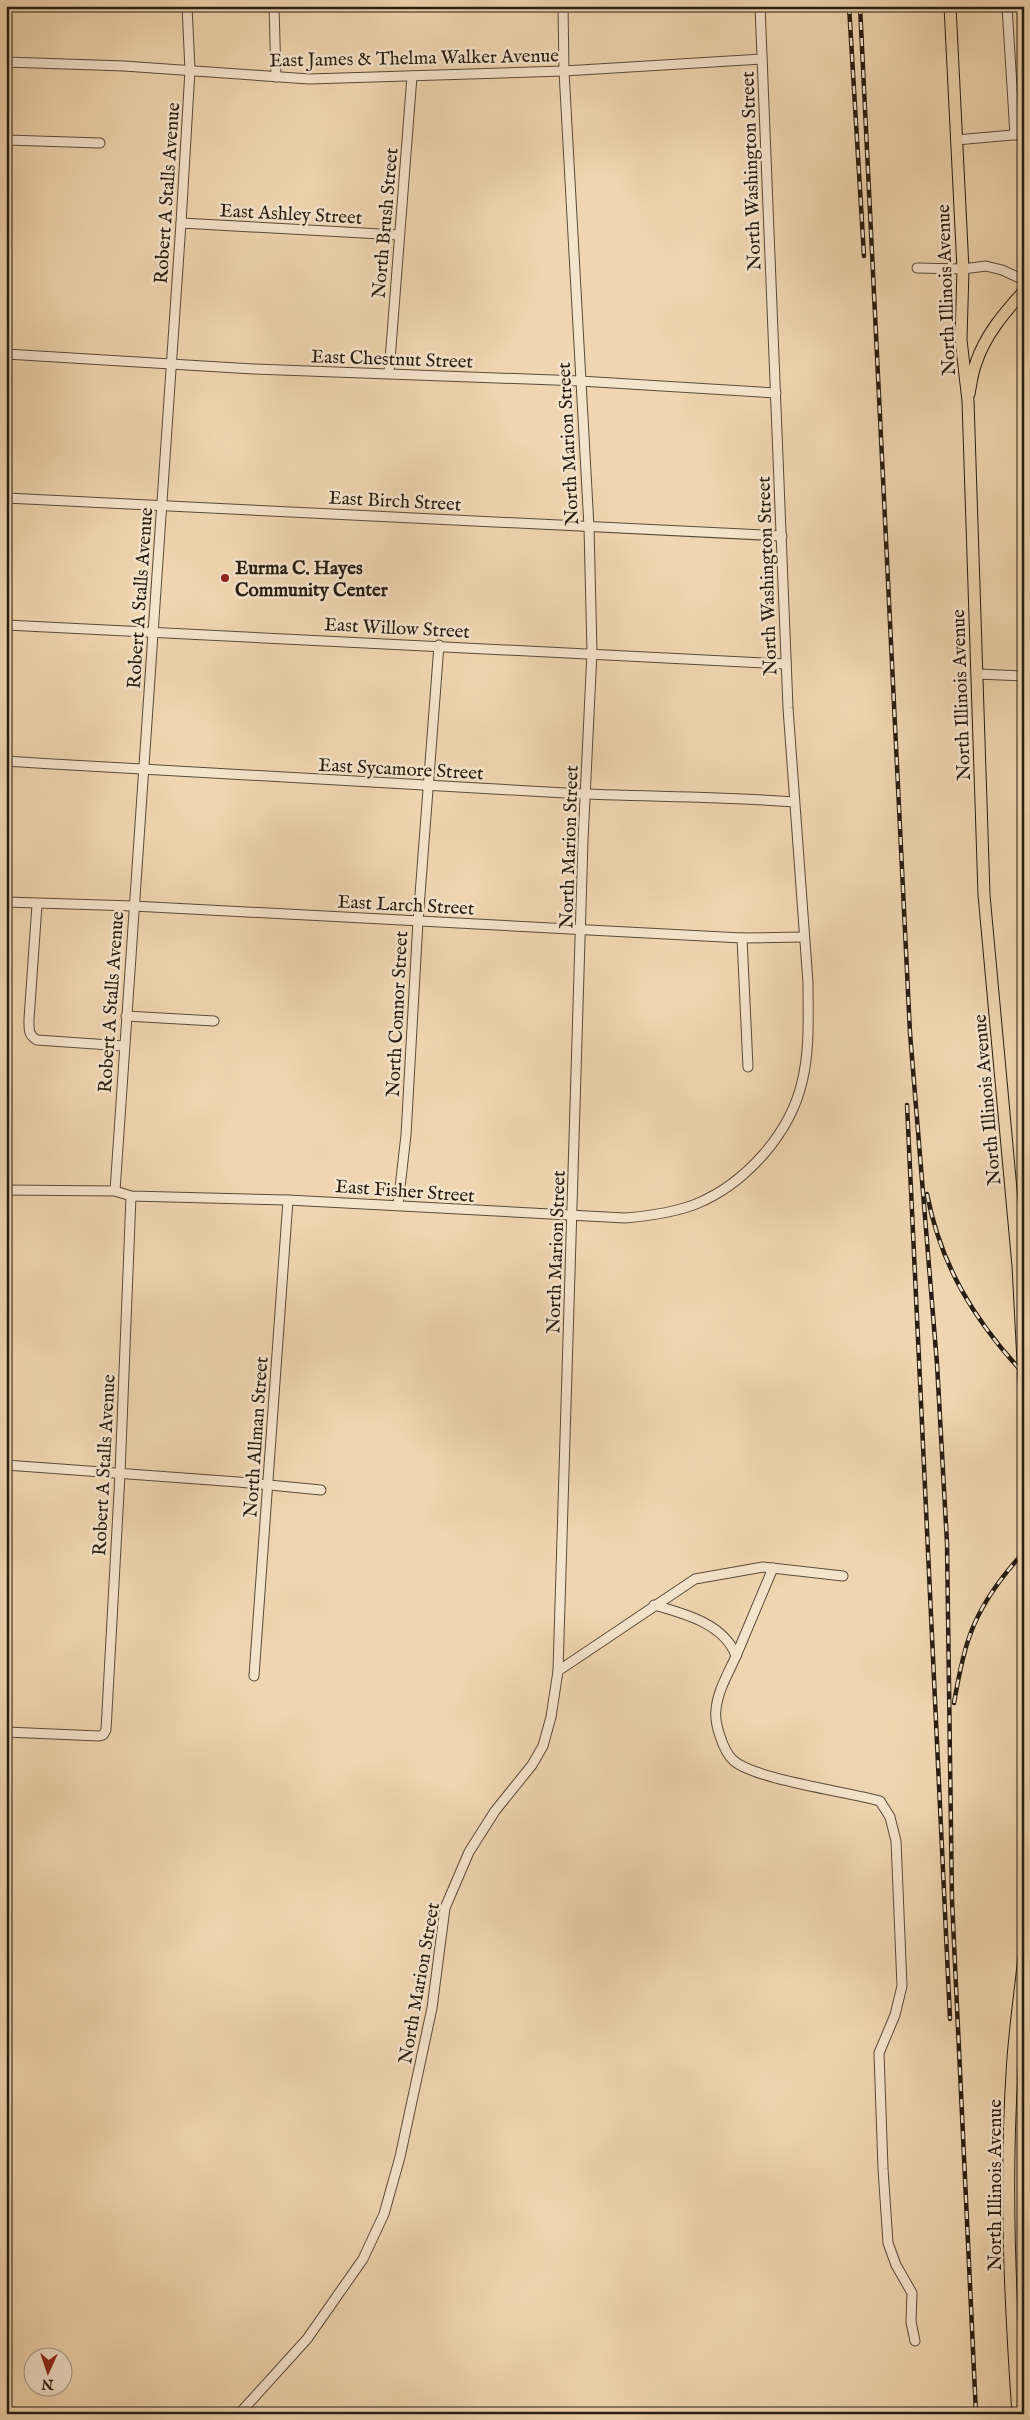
<svg xmlns="http://www.w3.org/2000/svg" width="1030" height="2420" viewBox="0 0 1030 2420" font-family="'IM FELL English',serif">
  <style>
    .lines { fill: none; stroke-linecap: round; stroke-linejoin: round }
    .minor-casing { stroke: #594b3a; stroke-width: 11 }
    .major-casing { stroke: #271d12; stroke-width: 13 }
    .minor { stroke: #f5e4cc; stroke-width: 9 }
    .major { stroke: #f0d6b0; stroke-width: 11 }
    .rail-casing { stroke: #271d12; stroke-width: 4.5 }
    .rail { stroke: #f5e4cc; stroke-width: 2.5; stroke-dasharray: 8; stroke-linecap: butt }
    .poi-dot { fill: #8f2418; stroke: #f5e4cc; stroke-width: 2 }
    .labels { text-anchor: middle; stroke-width: 5; stroke-linejoin: round; paint-order: stroke }
    .street-label { font-size: 19px; fill: #271d12; stroke: #f5e4cc }
    .poi-label { font-size: 19px; font-weight: bold; fill: #271d12; stroke: #f5e4cc; text-anchor: start }
  </style>
  <rect width="100%" height="100%" fill="#f0d6b0"/>
  <filter id="stains"><feTurbulence type="fractalNoise" baseFrequency=".004" numOctaves="4"/><feColorMatrix values="0 0 0 0 .2 0 0 0 0 .09 0 0 0 0 .02 0 0 0 .5 -.17"/></filter>
  <radialGradient id="worn" r=".72"><stop offset=".6" stop-color="#630" stop-opacity="0"/><stop offset="1" stop-color="#630" stop-opacity=".3"/></radialGradient>
  <g class="lines">
    <!-- minor casing -->
    <g class="minor-casing">
      <g id="minor">
        <path d="M274,6L276,77"/>
        <path d="M1007,6L1015,135"/>
        <path d="M6,62L124,66L309,79L564,71L762,59"/>
        <path d="M6,140L100,143"/>
        <path d="M956,140L1024,134"/>
        <path d="M181,223L399,235"/>
        <path d="M917,268L963,269L986,266L1002,270L1024,280"/>
        <path d="M6,354L253,369L580,381L776,393"/>
        <path d="M389,373L412,76"/>
        <path d="M6,498L782,536"/>
        <path d="M6,625L786,664"/>
        <path d="M977,674L1024,676"/>
        <path d="M6,761C192,773 378,784 565,793C641,797 718,796 794,802"/>
        <path d="M6,902L133,906L742,938L803,937"/>
        <path d="M37,905L29,1019C29,1029 28,1035 37,1040L124,1046"/>
        <path d="M742,938L748,1067"/>
        <path d="M126,1016L214,1021"/>
        <path d="M6,1190L115,1191L131,1196L288,1200L625,1218C649,1216 673,1213 696,1204C745,1184 790,1134 802,1082C810,1050 808,1016 808,983L788,708L760,6"/>
        <path d="M115,1191L181,223L190,70L187,6"/>
        <path d="M398,1205L406,1135L418,921L439,645"/>
        <path d="M6,1465L238,1482L321,1490"/>
        <path d="M654,1605C683,1613 725,1624 736,1656C729,1672 717,1692 716,1710C714,1722 723,1751 733,1760C752,1779 849,1792 880,1801L890,1817L896,1841L902,1986L895,2015L879,2053L883,2169L888,2243L896,2265L912,2293L911,2322L915,2341"/>
        <path d="M736,1656L773,1568"/>
        <path d="M558,1671L695,1579L763,1567L843,1576"/>
        <path d="M254,1676L288,1200"/>
        <path d="M6,1732L99,1736L103,1735L106,1730L120,1474L131,1196"/>
        <path d="M239,2414L307,2339L363,2259L384,2214L400,2157L432,2008L445,1908L469,1852L495,1811L532,1765L543,1746L551,1717L558,1671L583,840L592,652L589,527L564,71L563,6"/>
      </g>
    </g>
    <!-- major casing -->
    <g class="major-casing">
      <g id="major">
        <path d="M950,6L963,269L961,340L968,401L984,895L1018,1266L1024,1381"/>
        <path d="M969,394C971,384 972,373 976,363C985,335 1005,312 1024,291"/>
        <path d="M1018,2414C1010,2301 1005,2186 1012,2073C1014,2034 1020,1995 1024,1956"/>
      </g>
    </g>
    <!-- minor -->
    <use href="#minor" class="minor"/>
    <!-- major -->
    <use href="#major" class="major"/>
    <!-- rail casing -->
    <g class="rail-casing">
      <g id="rail">
        <path d="M849,6L864,256"/>
        <path d="M860,6L910,1033L937,1364L947,1543L952,1900L976,2414"/>
        <path d="M907,1105L950,2019"/>
        <path d="M927,1194C941,1266 974,1320 1024,1374"/>
        <path d="M954,1703C958,1681 962,1656 970,1635C981,1604 1002,1576 1024,1552"/>
      </g>
    </g>
    <!-- rail -->
    <use href="#rail" class="rail"/>
  </g>
  <!-- markers -->
  <circle class="poi-dot" cx="225" cy="578" r="5"/>
  <g class="labels">
    <!-- street labels -->
    <g class="street-label">
      <text transform="translate(414 57) rotate(-1)" y="7">East James &amp; Thelma Walker Avenue</text>
      <text transform="translate(750 171) rotate(-92)" y="7">North Washington Street</text>
      <text transform="translate(166 193) rotate(-86)" y="7">Robert A Stalls Avenue</text>
      <text transform="translate(291 213) rotate(3)" y="7">East Ashley Street</text>
      <text transform="translate(384 223) rotate(-85)" y="7">North Brush Street</text>
      <text transform="translate(945 290) rotate(-92)" y="7">North Illinois Avenue</text>
      <text transform="translate(392 358) rotate(2)" y="7">East Chestnut Street</text>
      <text transform="translate(567 444) rotate(-93)" y="7">North Marion Street</text>
      <text transform="translate(395 500) rotate(3)" y="7">East Birch Street</text>
      <text transform="translate(766 576) rotate(-92)" y="7">North Washington Street</text>
      <text transform="translate(139 598) rotate(-86)" y="7">Robert A Stalls Avenue</text>
      <text transform="translate(397 627) rotate(3)" y="7">East Willow Street</text>
      <text transform="translate(960 695) rotate(-92)" y="7">North Illinois Avenue</text>
      <text transform="translate(401 768) rotate(3)" y="7">East Sycamore Street</text>
      <text transform="translate(568 847) rotate(-88)" y="7">North Marion Street</text>
      <text transform="translate(406 904) rotate(3)" y="7">East Larch Street</text>
      <text transform="translate(110 1002) rotate(-86)" y="7">Robert A Stalls Avenue</text>
      <text transform="translate(396 1014) rotate(-87)" y="7">North Connor Street</text>
      <text transform="translate(986 1100) rotate(-95)" y="7">North Illinois Avenue</text>
      <text transform="translate(405 1190) rotate(4)" y="7">East Fisher Street</text>
      <text transform="translate(555 1252) rotate(-88)" y="7">North Marion Street</text>
      <text transform="translate(255 1437) rotate(-86)" y="7">North Allman Street</text>
      <text transform="translate(103 1465) rotate(-87)" y="7">Robert A Stalls Avenue</text>
      <text transform="translate(418 1983) rotate(-80)" y="7">North Marion Street</text>
      <text transform="translate(994 2185) rotate(-90)" y="7">North Illinois Avenue</text>
    </g>
    <!-- poi labels -->
    <g class="poi-label">
      <text x="235" y="574">Eurma C. Hayes<tspan x="235" dy="22">Community Center</tspan></text>
    </g>
  </g>
  <!-- margin -->
  <rect width="1030" height="2420" fill="none" stroke="#f0d6b0" stroke-width="25"/>
  <rect x="8" y="8" width="1015" height="2405" fill="none" stroke="#271d12" stroke-width="2.5"/>
  <rect x="12" y="12" width="1005" height="2395" fill="none" stroke="#271d12"/>
  <!-- north arrow -->
  <g transform="translate(48 2372) rotate(183)"><circle r="24" fill="#f5e4cc" stroke="#a39482"/>
  <path d="M0-4L9 19L0 12L-9 19Z" fill="#8f2418"/>
  <text y="-8" font-size="14" font-weight="bold" text-anchor="middle" fill="#271d12">N</text>
  </g>
  <rect width="100%" height="100%" filter="url(#stains)"/>
  <rect width="100%" height="100%" fill="url(#worn)"/>
</svg>
